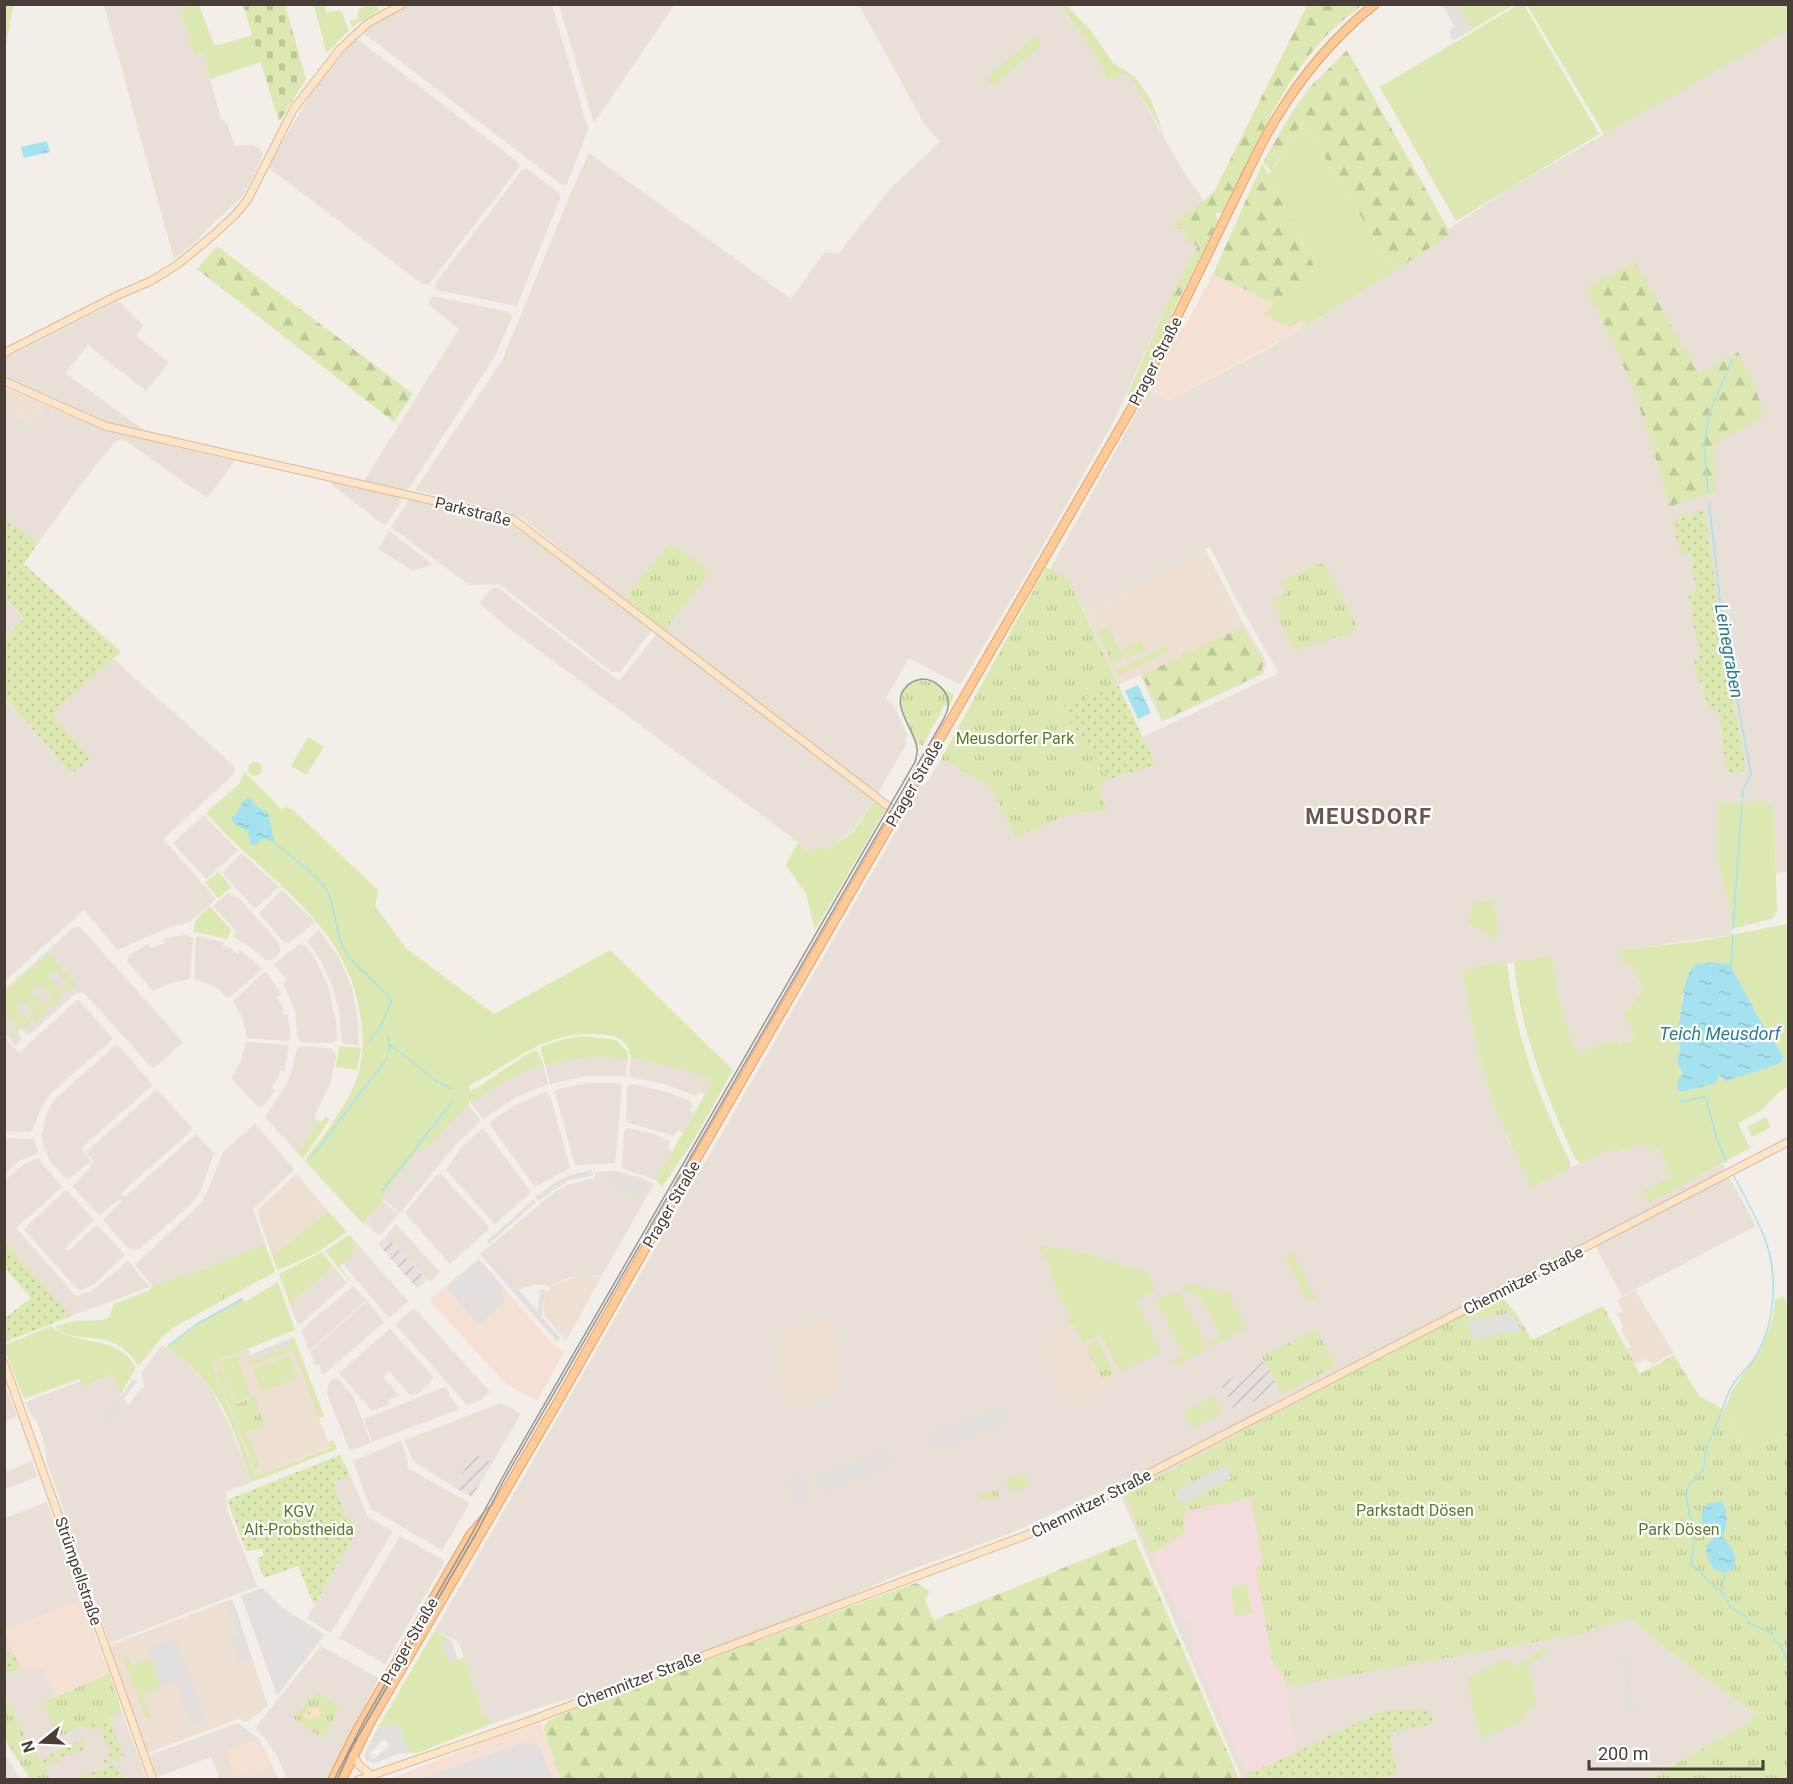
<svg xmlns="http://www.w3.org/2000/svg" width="1793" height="1784" viewBox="0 0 1793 1784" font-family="Roboto,sans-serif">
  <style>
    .residential { fill: #e8dfd6; fill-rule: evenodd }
    .commercial { fill: #f6e0d4 }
    .industrial { fill: url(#industrial-furrows) }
    .education { fill: #ede0d2 }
    .medical { fill: #f4dcde }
    .grass { fill: #dbe8b1; fill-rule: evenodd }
    .forest { fill: url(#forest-firs) }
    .sand { fill: url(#sand-dots) }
    .cemetery { fill: url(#cemetery-stones) }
    .park { fill: url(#park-tufts); fill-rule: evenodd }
    .garden { fill: url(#garden-dots) }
    .parking { fill: #e2dfdd; fill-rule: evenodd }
    .water { fill: url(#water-ripples) }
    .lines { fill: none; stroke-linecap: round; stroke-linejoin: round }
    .stream { stroke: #a5e2f0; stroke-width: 1.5 }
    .secondary-casing { stroke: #d7ba9b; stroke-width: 9 }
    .primary-casing { stroke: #e4a367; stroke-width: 10 }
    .secondary { stroke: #fee5c8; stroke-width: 7 }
    .primary { stroke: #feca98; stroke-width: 8 }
    .tram { stroke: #979797; stroke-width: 1.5 }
    .labels { text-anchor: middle; stroke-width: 4.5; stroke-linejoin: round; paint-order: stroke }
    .street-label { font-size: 16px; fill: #483d37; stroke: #fff }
    .park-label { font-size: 16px; fill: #5a7a2a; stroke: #fff }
    .water-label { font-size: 18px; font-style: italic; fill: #2a7e93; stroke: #fff }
    .district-label { font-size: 22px; font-weight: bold; letter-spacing: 1.5px; fill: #6a594e; stroke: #fff }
  </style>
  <defs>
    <pattern id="industrial-furrows" width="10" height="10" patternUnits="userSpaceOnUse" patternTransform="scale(1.5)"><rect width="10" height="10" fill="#e7e0dd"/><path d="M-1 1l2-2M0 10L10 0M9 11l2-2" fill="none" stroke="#c8c1be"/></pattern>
    <pattern id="forest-firs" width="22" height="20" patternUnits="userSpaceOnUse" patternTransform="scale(1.5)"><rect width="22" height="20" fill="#dbe8b1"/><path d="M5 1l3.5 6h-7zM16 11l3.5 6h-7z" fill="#bdc899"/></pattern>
    <pattern id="sand-dots" width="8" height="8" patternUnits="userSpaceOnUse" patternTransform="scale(1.5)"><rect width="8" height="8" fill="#f8e2c5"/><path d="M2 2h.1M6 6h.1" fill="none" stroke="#d6c3aa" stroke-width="1.8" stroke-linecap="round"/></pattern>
    <pattern id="cemetery-stones" width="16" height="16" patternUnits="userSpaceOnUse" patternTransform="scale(1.5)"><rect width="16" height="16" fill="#dbe8b1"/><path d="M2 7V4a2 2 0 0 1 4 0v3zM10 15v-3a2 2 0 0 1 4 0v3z" fill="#bdc899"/></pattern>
    <pattern id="park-tufts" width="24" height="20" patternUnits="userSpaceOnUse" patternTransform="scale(1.5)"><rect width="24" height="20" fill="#dbe8b1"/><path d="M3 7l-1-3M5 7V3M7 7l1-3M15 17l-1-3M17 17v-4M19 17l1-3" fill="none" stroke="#bdc899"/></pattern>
    <pattern id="garden-dots" width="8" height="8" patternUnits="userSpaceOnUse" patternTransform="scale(1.5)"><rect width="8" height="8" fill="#dbe8b1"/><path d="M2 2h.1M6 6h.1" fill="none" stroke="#bdc899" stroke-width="1.8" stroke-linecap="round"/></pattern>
    <pattern id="water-ripples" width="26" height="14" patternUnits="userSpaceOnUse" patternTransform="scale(1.5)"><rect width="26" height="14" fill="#a5e2f0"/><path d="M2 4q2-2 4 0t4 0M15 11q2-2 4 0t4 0" fill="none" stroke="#90c3ce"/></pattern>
  </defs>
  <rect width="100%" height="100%" fill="#f4eee8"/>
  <!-- residential -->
  <g class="residential">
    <path d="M104,5H180L194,55L203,53L221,119L227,123L235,146L251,145L259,148L263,153L257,169L243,196L209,227L197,241L174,259Z"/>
    <path d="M409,5H552L588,129L567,184L562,185L362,32Z"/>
    <path d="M559,5H674L594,123Z"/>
    <path d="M859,5H1058L1086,39L1100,62L1107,81L1127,73L1188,179L1215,216L1170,297L1114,421L1025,577L960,685L909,658L886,698L894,706L907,734L905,741L907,743L874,800L852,831L826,850L822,846L807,852L798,842L506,626L479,603L492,588L497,587L619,681L657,634L843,775L521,517L514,514L415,490L502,361L572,190L589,153L791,299L825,252L838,254L892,187L940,142L925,125Z"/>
    <path d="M1788,30V872L1776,873L1774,811L1772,805L1768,803L1718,801V864L1730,908L1731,935L1621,950L1624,967L1632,964L1643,991L1625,1015L1634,1039L1618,1045L1616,1040L1576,1054L1561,1010L1552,956L1462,971L1473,1029L1485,1077L1508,1139L1531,1188L1580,1163L1614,1148L1618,1153L1640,1144L1657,1146L1671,1177L1642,1191L1648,1203L1722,1164L1756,1226L1622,1296L1594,1243L1498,1293L1516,1313L1590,1629L1630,1619L1696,1672L1756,1714L1748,1723L1649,1779H1242L1116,1484L1011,1533L905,1572L818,1610L702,1654L599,1691L544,1706L494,1723L484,1717L459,1642L435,1630L899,826L920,786L926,784L941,759L991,787L1015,838L1072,813L1108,811L1097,787L1109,779L1156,765L1143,737L1279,673L1235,597L1210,547L1084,611L1068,579L1050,569L1149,390L1168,401L1262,352L1319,319L1400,267L1451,233L1448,229L1514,186L1717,69ZM1690,551L1732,693L1746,770L1727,774L1718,710L1703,681L1698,682L1701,659L1688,595L1696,593Z"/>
    <path d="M356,38L518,162L519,167L429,284H422L268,167L316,85Z"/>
    <path d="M526,168L560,194V198L517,306L437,290L435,287V284L522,170Z"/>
    <path d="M433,296L509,312L513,315L495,356L410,487L406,490L364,481L459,329L428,304Z"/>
    <path d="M118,301L143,325L136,336L169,363L146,391L88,345L65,373L144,430L108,423L5,377V357L16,353Z"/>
    <path d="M45,405L108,431L235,461L207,498L123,439L115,441L72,496L38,543L5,518L4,422L10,412L34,426Z"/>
    <path d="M331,482L400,497L401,502L385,526L331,484Z"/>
    <path d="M409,500L510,523L652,630L620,672H612L499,584L469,585L391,527Z"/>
    <path d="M389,531L432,564L431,566L412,570L378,549Z"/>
    <path d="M4,598L24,618L5,639H4Z"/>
    <path d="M113,659L234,766V774L163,839L216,899L190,922L169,927L118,950L84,910L5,981L4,698L72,774L90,758L52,714Z"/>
    <path d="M204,815L238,850L206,879L173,843Z"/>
    <path d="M242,853L279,887L256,908L253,907L222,873Z"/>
    <path d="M282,890L315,922L289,943L282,940L259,913Z"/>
    <path d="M228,893L239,898L279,943L280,952L276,957L270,961L266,960L249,946L233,937L237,932L213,906Z"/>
    <path d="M80,927L183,1042L153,1069L91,1000L82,992L75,994L31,1033L27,1034L20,1028L17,1032L22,1040L16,1046L5,1033L4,990L73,928Z"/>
    <path d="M319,930L339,958L352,988L358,1022L359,1045L357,1046L342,1043L339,1011L332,985L320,959L307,941Z"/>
    <path d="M185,935L193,938L190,979L171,983L153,991L127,961L129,955L148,944L150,948L165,943L164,938Z"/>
    <path d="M196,936L224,942L223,946L229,947L238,954L240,950L262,969L229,998L214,986L194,979Z"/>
    <path d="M301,944L307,948L317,962L328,986L336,1021L337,1039L333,1043L302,1042L298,1039L295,1010L283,983L287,980L274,964L298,945Z"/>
    <path d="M264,972L267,973L281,994L277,997L283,1008L284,1015L288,1014L290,1035L289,1041L247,1038L243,1019L233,1001Z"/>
    <path d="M78,999L113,1039L52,1092L42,1106L33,1129L29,1132L5,1131V1037L19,1053Z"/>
    <path d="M246,1042L288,1045L289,1047L284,1072L280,1070L279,1077L271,1088L275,1090L265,1104L259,1108L231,1078L241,1061Z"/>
    <path d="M117,1044L153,1085L81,1148L91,1161L67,1180L49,1160L46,1149L44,1150L42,1135L46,1114L55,1099Z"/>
    <path d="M305,1046L327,1048L333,1050L336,1058L330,1084L314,1117L319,1121L300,1150L296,1151L265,1117L287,1083L292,1071L297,1048Z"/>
    <path d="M586,1057L628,1058L626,1076H587L550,1084L545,1065Z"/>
    <path d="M631,1058L671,1065L713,1080L705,1094L699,1092L696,1096L665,1084L629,1077Z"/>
    <path d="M543,1064L548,1084L517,1097L483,1119L471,1103L505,1081Z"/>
    <path d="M588,1083H616L622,1085L615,1163L575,1165L555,1092L558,1089Z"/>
    <path d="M631,1084L664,1091L690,1101L692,1105L690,1110L694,1112L683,1133L678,1130L674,1135H671L626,1122L627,1088Z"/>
    <path d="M157,1089L193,1129L121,1193L125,1197L196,1134L214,1153L201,1190L190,1205L139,1249L134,1250L127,1247L104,1221V1218L122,1202L120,1199L99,1215L72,1186L91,1167L90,1165L94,1161L86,1152Z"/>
    <path d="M545,1092L550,1095L570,1168L535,1187L489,1123L513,1106Z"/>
    <path d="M469,1105L481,1121L456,1144L400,1213L381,1198L399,1173L425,1144L429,1147L444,1129Z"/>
    <path d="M255,1124L294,1169L253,1209L265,1244L193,1274L177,1277L153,1286L135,1265L201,1203L208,1190L223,1152Z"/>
    <path d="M627,1128L654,1134L670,1142L668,1148L673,1151L656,1180L622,1168L624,1132Z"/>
    <path d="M484,1129L531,1192L495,1224L446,1170L462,1147L480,1130Z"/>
    <path d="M5,1138L34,1139L38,1153L19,1161L5,1174Z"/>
    <path d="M38,1158L62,1187L16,1228L76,1296L92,1291L128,1261L150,1287L71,1316L5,1242L4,1181L24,1164Z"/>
    <path d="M615,1171L641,1178L654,1184L601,1277L595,1275L571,1277L550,1286L536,1284L518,1290L484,1251L556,1191L567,1185L595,1178V1172Z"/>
    <path d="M441,1174L490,1228L450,1264L405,1213L436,1175Z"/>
    <path d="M66,1190L94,1220L65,1248L68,1251L97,1225L125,1255L94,1284L81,1290L77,1289L24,1229Z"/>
    <path d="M383,1202L399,1214L379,1236L365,1223Z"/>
    <path d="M396,1224L440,1272L430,1282L386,1236Z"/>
    <path d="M358,1245L408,1301L389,1318L342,1263L352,1254L351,1252Z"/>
    <path d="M333,1266L347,1283L298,1326L290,1304Z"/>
    <path d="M353,1286L366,1300L309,1351L302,1332L303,1328Z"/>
    <path d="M367,1301L384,1322L323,1375L319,1364L315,1365L310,1352Z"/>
    <path d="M414,1308L490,1392L483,1399L468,1406L395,1324Z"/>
    <path d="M390,1329L433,1376V1379L420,1392L411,1396L389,1371L383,1377L399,1395L389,1400V1404L372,1411L339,1373Z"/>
    <path d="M162,1345L184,1361L210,1387L230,1426L252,1482L226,1492L227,1509L257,1586L110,1643L47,1463L44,1442L37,1421L31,1415L26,1402L81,1381L85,1387L112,1374L120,1395L129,1405L139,1390L144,1388L142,1372Z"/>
    <path d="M337,1378L353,1396L371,1443L350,1451L327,1394L329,1382Z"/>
    <path d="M5,1383L17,1417L5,1421H4Z"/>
    <path d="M445,1387L450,1394L449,1396L460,1409L372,1442L364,1419Z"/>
    <path d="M501,1403L521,1414L492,1463L474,1453L454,1487L413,1461L405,1440Z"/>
    <path d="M401,1441L408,1462L407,1468L470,1503L442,1550L371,1509L353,1461Z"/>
    <path d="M32,1461L37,1477L5,1489V1472Z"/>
    <path d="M350,1475L368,1517L393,1531L331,1633L307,1618L355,1535L333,1482Z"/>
    <path d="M47,1502L81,1600L5,1630L15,1655L26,1665L43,1667L54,1697L42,1703L57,1737L122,1712L147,1779H52L27,1740L5,1695V1518Z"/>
    <path d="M400,1536L445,1561L385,1664L339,1638Z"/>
    <path d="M321,1646L379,1678L327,1779H287L276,1754L264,1737L255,1728ZM318,1692L324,1739H323L294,1718Z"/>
    <path d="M238,1723L259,1739L227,1751L236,1777L220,1779L211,1757L157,1777L150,1755Z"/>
    <path d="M4,1754L18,1775L20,1779H5Z"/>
  </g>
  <!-- commercial -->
  <g class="commercial">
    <path d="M1213,274L1275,304L1263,315L1301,320L1309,325L1168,401L1149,390L1176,333L1187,323Z"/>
    <path d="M479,1259L554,1346L564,1352L537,1401L506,1384L429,1300Z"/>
    <path d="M81,1600L109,1673L54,1697L43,1667L29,1672L26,1665L20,1668L5,1630Z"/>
    <path d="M541,1723L561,1779L388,1780L487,1740Z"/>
    <path d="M259,1739L272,1764L236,1777L227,1751Z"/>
  </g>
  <!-- industrial -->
  <g class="industrial">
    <path d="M386,1236L427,1280L417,1288L378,1244Z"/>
    <path d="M1265,1361L1279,1389L1235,1411L1221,1384Z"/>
    <path d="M474,1453L492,1463L472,1497L454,1487Z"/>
  </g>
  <!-- education -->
  <g class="education">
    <path d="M7,388L45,405L34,426L10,412L5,422V393Z"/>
    <path d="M1205,549L1243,623L1267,662L1263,674L1162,722L1140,675L1118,685L1084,611Z"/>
    <path d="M296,1174L328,1211L272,1256L257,1211Z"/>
    <path d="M581,1275L601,1277L566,1341L544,1315L545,1290L549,1291L550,1286Z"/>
    <path d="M1635,1290L1674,1353L1653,1364L1646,1359L1634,1364L1625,1351L1631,1347L1621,1329L1624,1327L1617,1314L1623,1311L1617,1300Z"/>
    <path d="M828,1315L840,1348L832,1351L846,1389L796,1407H790L784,1394L778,1349L774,1336Z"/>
    <path d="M1074,1324L1102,1334L1120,1372L1113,1376L1116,1384L1102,1390V1393L1068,1405L1040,1346L1043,1344L1041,1340Z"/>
    <path d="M291,1345L330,1447L255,1476L212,1363L248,1349L253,1360Z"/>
    <path d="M232,1599L268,1706L247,1722L238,1719L144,1754L105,1647Z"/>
    <path d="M272,1764L278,1779H228L236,1777Z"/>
  </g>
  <!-- medical -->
  <path class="medical" d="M1250,1497L1263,1563L1257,1569L1273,1665L1283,1672L1296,1752L1258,1770L1246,1773L1195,1657L1190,1621L1181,1620L1151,1555L1183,1534L1186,1511Z"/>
  <!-- grass -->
  <g class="grass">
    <path d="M5,4L13,5L5,53L4,5Z"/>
    <path d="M180,5H199L214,45H218L253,35L261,62L210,79L203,53L194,56Z"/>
    <path d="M314,5H324L327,13L339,10L343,15L349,30L329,51L326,52Z"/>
    <path d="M364,5H377L379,10L352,27L350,21L358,19V9L365,7Z"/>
    <path d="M1058,5H1066L1092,32L1113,63L1134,76L1150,98L1164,134L1127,73L1107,81C1096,52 1079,28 1058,5Z"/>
    <path d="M1457,5H1513L1471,30Z"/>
    <path d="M1518,5H1524L1599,134L1456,221L1380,87Z"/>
    <path d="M1527,5H1788V30L1604,134Z"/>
    <path d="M1035,36L1042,44L994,85H989L987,79L989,76Z"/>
    <path d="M1303,121L1394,271L1309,325L1301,320L1289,327L1263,314L1315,268L1269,175Z"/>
    <path d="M1170,297L1177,303L1136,393L1130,396L1127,395Z"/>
    <path d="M1142,640L1146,649L1127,658L1122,649Z"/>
    <path d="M1166,646L1168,651L1118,676L1116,671Z"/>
    <path d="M308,737L324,747L306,775L291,766Z"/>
    <circle cx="255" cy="769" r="7"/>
    <path d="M245,772L281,809L286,807L293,810L378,890L375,906L406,948L494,1014L610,950L733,1070L694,1140L662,1187L656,1180L713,1080L672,1066L631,1058C630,1044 620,1036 606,1035C547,1028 518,1060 469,1086V1091L477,1088L529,1053L534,1051L538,1052L543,1064L505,1081L471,1103L469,1101V1105L444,1129L429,1147L425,1144L399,1173L381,1198L383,1202L363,1224L305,1161C309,1153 315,1146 321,1139C335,1119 353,1095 359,1071C365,1049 363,1025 358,1003C340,917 260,875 206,813L239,784Z"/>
    <path d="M874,801L886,809L815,930L806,894L786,865L798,842L807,852L822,846L826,850L853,832Z"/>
    <path d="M1718,801L1768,803L1772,805L1774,811L1777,911L1775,916L1771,919L1731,929L1730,908L1718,864Z"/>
    <path d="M218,872L232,887L218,898L205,883Z"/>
    <path d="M1494,901L1498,934L1494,938L1470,924L1468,919L1474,902Z"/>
    <path d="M210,906L231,930L228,939L194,932L195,921Z"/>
    <path d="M1788,924V1086L1779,1092L1762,1110L1738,1123L1750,1148L1648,1204L1642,1191L1671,1177L1657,1146L1649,1149L1646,1145L1640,1144L1617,1153L1614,1148L1580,1163L1576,1160C1546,1096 1521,1033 1514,962L1552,956L1561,1010L1577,1053L1617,1040L1619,1045L1634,1039L1625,1015L1643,990L1632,965L1624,967L1619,953L1621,950L1706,940ZM1714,962L1730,965L1765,1029L1784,1057L1782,1062L1778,1064L1726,1080L1718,1075L1716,1083L1682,1092L1681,1077L1683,1074L1677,1062L1680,1046L1674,1040L1682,1018V995Z"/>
    <path d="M48,953L79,988V989L76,985L70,991L71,995L66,990L60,996L52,986L54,984L62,990L67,982L65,979L63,980L58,971H54L48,977L53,983L50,986L64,1001L60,1000L54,1005L55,1009L50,1005L44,1010L36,1000L38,999L45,1005L51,997L48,994L47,995L42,986L38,985L31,991L37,998L34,1001L47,1016L44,1015L38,1020V1024L34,1019L27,1025L19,1015L21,1014L28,1020L34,1012L22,999L15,1006L20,1012L17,1015L31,1030L24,1025L12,1037L9,1034L14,1033L18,1026L10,1020L11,1018L5,1015V992Z"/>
    <path d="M1507,962C1514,1034 1539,1098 1570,1162V1168L1531,1188C1514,1151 1496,1114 1485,1076C1475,1041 1468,1006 1462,970Z"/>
    <path d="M584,1036L615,1040L627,1051L628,1058L586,1057L545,1065L541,1050L542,1046L564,1039Z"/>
    <path d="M325,1117L330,1119L303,1159L296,1151L300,1150L319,1121L322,1122Z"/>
    <path d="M1766,1117L1771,1127L1752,1137L1747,1127Z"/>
    <path d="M328,1211L347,1232L313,1255L278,1270L272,1256Z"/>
    <path d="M349,1235L358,1245L351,1252L353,1254L339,1266L351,1281L350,1282L325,1251Z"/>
    <path d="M265,1244L275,1272L174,1327L163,1336L139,1366C132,1357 125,1348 114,1343C97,1334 68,1342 55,1326L75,1321L104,1320L109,1317L114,1304L148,1291L153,1286L177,1277L193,1274Z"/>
    <path d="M1038,1246L1066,1249L1148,1273L1155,1290L1136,1300L1161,1351L1120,1372L1102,1334L1083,1343L1074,1325H1071L1066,1312L1069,1310L1067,1305H1062L1049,1271L1051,1269Z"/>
    <path d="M322,1252L333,1266L290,1304L279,1274Z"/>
    <path d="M1292,1252L1316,1299L1308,1303L1285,1256Z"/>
    <path d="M278,1282L295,1330L212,1363L255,1476L330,1448L328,1442L333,1440L337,1449L252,1482C240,1450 230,1412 208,1385C196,1370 182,1359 167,1348L195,1325L242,1299L245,1302Z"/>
    <path d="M1184,1283L1229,1293L1246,1328L1212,1346L1209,1342L1220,1336L1198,1293L1191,1296Z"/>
    <path d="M1172,1292L1177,1293L1182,1297L1208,1349L1175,1366L1172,1361L1183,1354L1156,1300Z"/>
    <path d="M1784,1296L1788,1306V1433L1747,1452L1723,1411C1728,1402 1731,1391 1738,1382C1757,1354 1773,1334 1775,1299Z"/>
    <path d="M51,1326C76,1347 119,1334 136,1368L120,1395L112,1374L84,1387L79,1379L24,1399L5,1350V1345Z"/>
    <path d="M294,1337L324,1416L319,1418L293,1350L250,1366L246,1357L250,1355L253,1360L291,1345L289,1339Z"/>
    <path d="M236,1356L251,1396L236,1402L220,1362Z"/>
    <path d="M289,1356L298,1378L262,1392L253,1370Z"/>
    <path d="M222,1370L260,1468L255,1470L217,1372Z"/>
    <path d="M1216,1397L1223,1414L1191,1428L1184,1411Z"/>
    <path d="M1026,1473L1030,1485L1010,1493L1005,1481Z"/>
    <path d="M1247,1584L1253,1613L1235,1616L1230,1587Z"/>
    <path d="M435,1630L446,1637L448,1641L443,1643L449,1663L464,1657L484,1717L494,1723L417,1753H409L401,1729L390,1723L377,1729Z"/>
    <path d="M1545,1647L1548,1651L1538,1659L1534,1658L1529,1666L1537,1704L1528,1711L1526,1719L1482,1738L1474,1715L1467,1678L1508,1659L1515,1667Z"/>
    <path d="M128,1656L132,1666L151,1659L161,1687L142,1694L151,1717L146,1719L123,1657Z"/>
  </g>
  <!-- forest -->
  <g class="forest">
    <path d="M1308,4L1362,5C1349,15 1335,26 1324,38C1278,87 1253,154 1223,213H1217L1215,216L1219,220L1177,303L1170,297L1198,246L1184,239L1187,232L1172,225L1203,202L1215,190Z"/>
    <path d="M1347,50L1451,234L1394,271L1303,121L1271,171L1263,162L1292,112L1312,85Z"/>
    <path d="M1262,164L1269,175L1315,268L1275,304L1213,274Z"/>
    <path d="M217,246L413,394L394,422L197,269Z"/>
    <path d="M1635,262L1699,374L1738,352L1753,382L1765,416L1716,443L1713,449L1716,490L1669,507C1650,431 1625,357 1585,289Z"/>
    <path d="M1242,627L1263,663L1261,674L1163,720L1142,675Z"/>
    <path d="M1135,1539L1239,1779H561L544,1730V1726L549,1720L611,1694L916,1583L930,1591L925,1600L934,1620Z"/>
  </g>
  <!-- sand -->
  <path class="sand" d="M318,1707L321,1710L318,1716L309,1721L304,1715L307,1709Z"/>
  <!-- cemetery -->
  <path class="cemetery" d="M243,5H285L306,79L279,122Z"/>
  <!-- park -->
  <g class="park">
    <path d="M670,543L711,571L665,630L625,598Z"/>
    <path d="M1321,563L1325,565L1357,627L1355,631L1296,650L1292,648L1271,600L1287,593L1281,581Z"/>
    <path d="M1046,567L1068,578L1118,685L1060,707L1109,779L1098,787L1108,811L1072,813L1015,838L991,787L941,759Z"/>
    <path d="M1108,627L1123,657L1112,662L1098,632Z"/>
    <path d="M919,679L934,683L954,695L950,705L944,706L923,745H917C909,723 884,690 919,679Z"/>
    <path d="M339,1046L361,1048L357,1070L336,1067Z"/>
    <path d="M222,1279L233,1282L238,1287V1290L223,1299L220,1288Z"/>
    <path d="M1499,1295L1516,1313L1532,1340L1603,1306L1640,1374L1674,1355L1699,1396L1721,1408L1747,1452L1788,1433V1779H1649L1748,1723L1756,1714L1696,1672L1630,1619L1590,1629L1591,1632L1286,1687L1283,1672L1273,1665L1256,1568L1263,1563L1250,1498L1186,1511L1183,1534L1151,1555L1124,1495Z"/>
    <path d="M1316,1329L1336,1366L1282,1394L1262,1357Z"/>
    <path d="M1098,1341L1114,1374L1102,1379L1086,1347Z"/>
    <path d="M254,1397L265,1425L246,1432L236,1404Z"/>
    <path d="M997,1490L1000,1497L992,1500L991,1497L981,1501L979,1495Z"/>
    <path d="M109,1673L122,1712L57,1737L42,1703Z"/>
    <path d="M318,1692L340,1708L323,1739L293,1718ZM318,1707L321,1710L318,1716L309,1720L304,1716L307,1709Z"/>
    <path d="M5,1695L27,1740L52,1779H30L5,1740Z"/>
  </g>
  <!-- garden -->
  <g class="garden">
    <path d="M1704,510L1732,693L1746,770L1727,774L1718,710L1708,711L1703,681L1698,682L1694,660L1700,659L1688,594L1696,592L1690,552L1681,554L1672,521Z"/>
    <path d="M5,518L38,543L24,564L121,652L52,714L90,758L72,774L5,698V639L24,618L5,598Z"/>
    <path d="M1118,685L1156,765L1109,779L1060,707Z"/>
    <path d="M4,1242H5L71,1316L5,1342V1318L31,1298L5,1268Z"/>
    <path d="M340,1455L350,1475L333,1482L346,1515L356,1526L353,1532L355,1535L314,1605L298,1566L264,1578L257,1558L264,1556L262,1549L246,1551L227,1500Z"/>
    <path d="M8,1651L10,1657L15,1655L20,1668L5,1675V1652Z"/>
    <path d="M1430,1709L1433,1724L1389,1732L1397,1775L1371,1780H1250L1246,1773L1258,1770L1385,1710Z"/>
    <path d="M108,1717L124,1757L104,1764L103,1761L111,1757L100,1726L87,1730L85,1726Z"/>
    <path d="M83,1737L86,1745L85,1749L59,1759L45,1768L41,1761L58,1750L82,1741L81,1738Z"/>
    <path d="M114,1765L116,1771L121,1770L125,1779H78L84,1775Z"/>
  </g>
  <!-- parking -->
  <g class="parking">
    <path d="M1443,5H1457L1471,30L1455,40L1450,37V31L1455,27Z"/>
    <path d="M592,1170L593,1175L567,1181L538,1201L535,1197L559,1180L574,1174Z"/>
    <path d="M615,1171L620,1172V1179L623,1180L624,1176L644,1182L643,1186L646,1187L643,1192L640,1190L638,1195L618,1190L619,1185H614Z"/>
    <path d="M534,1199L536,1202L489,1244L487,1241Z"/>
    <path d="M484,1251L538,1312L540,1289L545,1290L542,1317L561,1338L557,1342L480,1254Z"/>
    <path d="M479,1259L504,1288L499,1293L506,1301L479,1325L446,1287Z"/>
    <path d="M1509,1313L1511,1318L1514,1316L1522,1331L1473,1339L1468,1321Z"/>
    <path d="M289,1339L291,1345L253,1360L250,1355Z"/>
    <path d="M133,1379L137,1381L107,1422L104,1420Z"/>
    <path d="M1000,1408L1005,1423L936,1449L931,1433Z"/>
    <path d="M888,1450L893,1465L825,1491L819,1476Z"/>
    <path d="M1225,1465L1232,1478L1181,1504L1174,1492Z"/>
    <path d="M801,1476L809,1497L795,1502L787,1481Z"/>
    <path d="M262,1588L283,1608L325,1635L277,1695L241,1596Z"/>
    <path d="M234,1603L252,1658L239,1662L231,1638L239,1635L228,1605Z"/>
    <path d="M446,1637L451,1640L458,1659L449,1663L442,1643L447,1641Z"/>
    <path d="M175,1638L205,1721L192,1725L176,1682L162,1687L148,1648Z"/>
    <path d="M1625,1656L1636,1714L1631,1715L1621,1657Z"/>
    <path d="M390,1723L401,1729L409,1753L398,1754L376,1763L367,1761L365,1754L377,1729ZM385,1739L390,1745L374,1759H372L369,1753Z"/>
    <path d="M524,1742L525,1745L532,1742H537L553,1779H420Z"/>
  </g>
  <!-- water -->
  <g class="water">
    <path d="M47,141L50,152L24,158L21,147Z"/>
    <path d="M1138,685L1151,713L1138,719L1125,691Z"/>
    <path d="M247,798H251L255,805L268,813L275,843L264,838L255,845L250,844L248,831L237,826L231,820L232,816L236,815L243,801Z"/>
    <path d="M1714,962L1730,965L1765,1029L1784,1057L1782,1062L1778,1064L1726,1081L1719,1075L1716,1083L1682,1092L1677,1089L1678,1080L1683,1074L1677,1062L1680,1046L1674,1040C1677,1035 1676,1032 1678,1026C1685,1004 1680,985 1694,965Z"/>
    <path d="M1721,1501C1729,1510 1728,1528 1722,1536C1730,1546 1740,1554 1733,1569C1714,1578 1707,1562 1706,1546L1713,1538C1702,1529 1697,1516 1707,1504Z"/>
  </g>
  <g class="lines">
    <!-- stream -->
    <g class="stream">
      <path d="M1708,492L1704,446L1709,414L1732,360"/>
      <path d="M1709,502L1722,618L1751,774L1743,790V798"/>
      <path d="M275,843C289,855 321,878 328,893C337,912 335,936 347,954C361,975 378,980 391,1001L380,1028L368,1042"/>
      <path d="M1733,929L1742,802"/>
      <path d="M1731,967L1733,934"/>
      <path d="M387,1034L389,1039V1053"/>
      <path d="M389,1044L435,1080L451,1089"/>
      <path d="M1680,1099L1681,1102L1704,1097L1706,1098L1716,1136L1726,1162"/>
      <path d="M312,1157L387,1058"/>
      <path d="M382,1191L453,1101"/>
      <path d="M168,1346L195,1325L242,1299"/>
      <path d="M1721,1412C1725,1403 1728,1391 1734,1383C1741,1373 1751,1365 1757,1354C1775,1322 1778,1277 1766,1242C1758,1219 1745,1198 1734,1176"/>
      <path d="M1709,1442L1720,1415"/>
      <path d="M1707,1445L1703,1471L1689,1485L1686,1493L1689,1513L1692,1521L1694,1547L1691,1566L1698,1569L1707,1580L1725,1595L1731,1608L1745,1616L1749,1623L1772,1633L1775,1641L1780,1645L1788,1662"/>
      <path d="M1724,1577L1725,1572"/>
      <path d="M1722,1593L1723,1579"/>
    </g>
    <!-- secondary casing -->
    <g class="secondary-casing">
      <g id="secondary">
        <path d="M4,353L116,296L151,281L177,265L210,238L234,216L247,201L293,110L340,49L368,23L403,4"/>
        <path d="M4,381L105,426L513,519L897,813"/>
        <path d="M4,1363L153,1780"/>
        <path d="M353,1755L359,1765L371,1775"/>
        <path d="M358,1780L529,1721L1040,1530L1788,1142"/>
      </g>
    </g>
    <!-- primary casing -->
    <g class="primary-casing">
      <g id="primary">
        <path d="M332,1780L357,1730L470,1535L491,1511"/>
        <path d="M342,1780L370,1723L560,1398L697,1158L1138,397L1258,151C1287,94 1324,45 1375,4"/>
      </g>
    </g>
    <!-- secondary -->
    <use href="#secondary" class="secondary"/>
    <!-- primary -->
    <use href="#primary" class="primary"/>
    <!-- tram -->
    <path class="tram" d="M334,1780L364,1721L468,1541L506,1471L915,762C916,757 918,753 917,748C915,730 889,704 906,687C910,682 916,680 922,679C936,679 950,692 948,707C947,713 944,719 941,724L505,1478L477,1532L352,1747L337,1780"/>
  </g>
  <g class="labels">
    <!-- street labels -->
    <g class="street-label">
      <text transform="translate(1155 361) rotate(-63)" y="6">Prager Straße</text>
      <text transform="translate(473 511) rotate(14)" y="6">Parkstraße</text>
      <text transform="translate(914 783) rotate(-60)" y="6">Prager Straße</text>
      <text transform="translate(671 1204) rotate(-60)" y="6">Prager Straße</text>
      <text transform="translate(1523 1280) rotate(-27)" y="6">Chemnitzer Straße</text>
      <text transform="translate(1091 1503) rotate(-27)" y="6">Chemnitzer Straße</text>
      <text transform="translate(79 1571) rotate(71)" y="6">Strümpellstraße</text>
      <text transform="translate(409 1641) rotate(-60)" y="6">Prager Straße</text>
      <text transform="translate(639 1679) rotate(-21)" y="6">Chemnitzer Straße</text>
    </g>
    <!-- park labels -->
    <g class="park-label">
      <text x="1015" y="744">Meusdorfer Park</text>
      <text x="1415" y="1516">Parkstadt Dösen</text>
      <text x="299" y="1517">KGV<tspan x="299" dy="18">Alt-Probstheida</tspan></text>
      <text x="1679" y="1535">Park Dösen</text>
    </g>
    <!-- water labels -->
    <g class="water-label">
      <text transform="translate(1729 651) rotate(80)" y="6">Leinegraben</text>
      <text x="1720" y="1040">Teich Meusdorf</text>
    </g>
    <!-- district labels -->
    <g class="district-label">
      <text x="1369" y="824">MEUSDORF</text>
    </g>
  </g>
  <!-- border -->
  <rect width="1793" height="1784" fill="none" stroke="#483d37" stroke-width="12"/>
  <!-- north arrow -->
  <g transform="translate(42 1742) rotate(252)" stroke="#ffffff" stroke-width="4.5" paint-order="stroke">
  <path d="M0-4.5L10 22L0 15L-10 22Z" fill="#483d37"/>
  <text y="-9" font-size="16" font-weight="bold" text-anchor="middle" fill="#483d37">N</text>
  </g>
  <!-- scale -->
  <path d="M1589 1760v9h174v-9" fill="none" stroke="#483d37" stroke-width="3"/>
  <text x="1598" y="1760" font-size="18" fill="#483d37" stroke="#ffffff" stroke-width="4.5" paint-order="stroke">200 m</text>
</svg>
